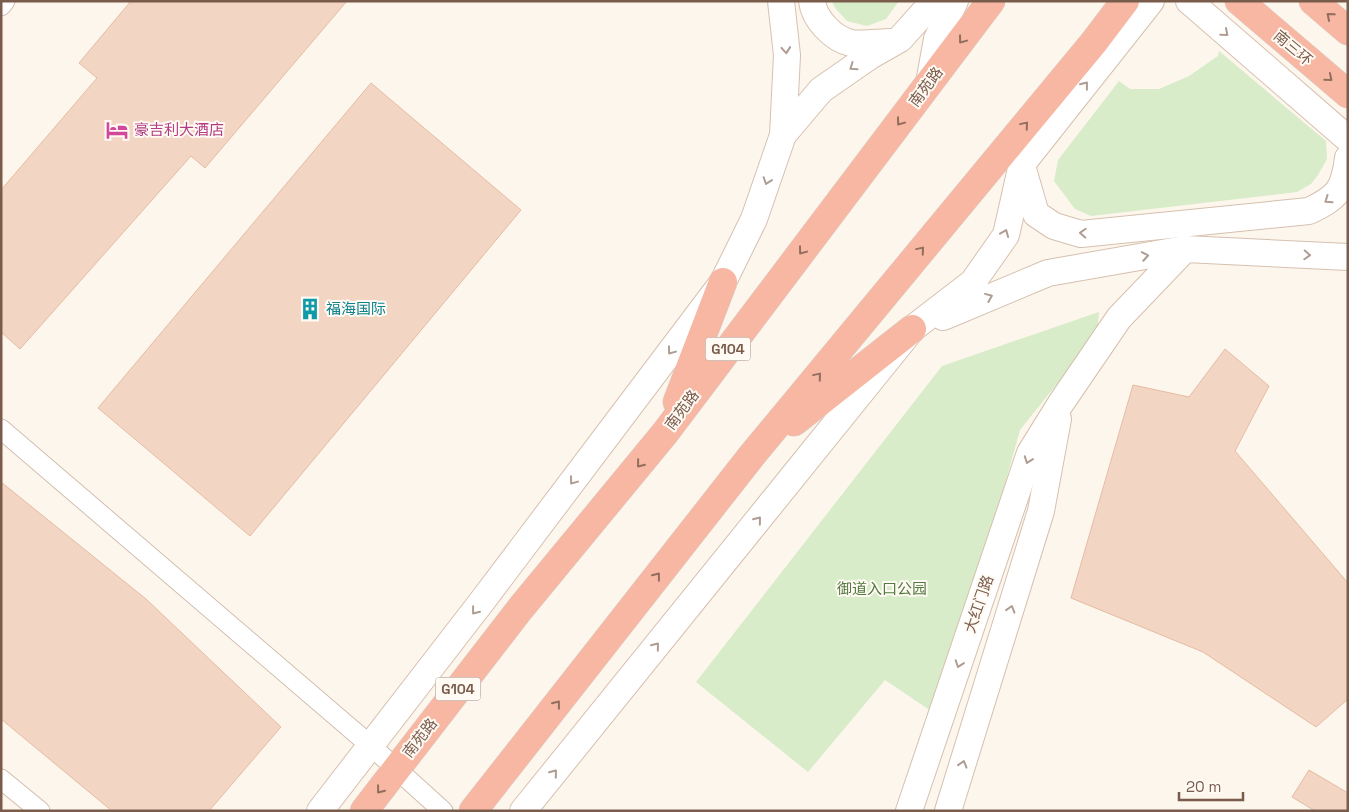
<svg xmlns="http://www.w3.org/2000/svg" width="1349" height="812" viewBox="0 0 1349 812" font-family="'Space Grotesk','Noto Sans SC',sans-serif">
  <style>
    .green { fill: #d8ecc9 }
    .building { fill: #f3d5c3; stroke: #e6bba3 }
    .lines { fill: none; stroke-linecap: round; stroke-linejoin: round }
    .street-casing { stroke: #d1beb0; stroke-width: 21 }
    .secondary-casing { stroke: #d6c0b0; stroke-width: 28 }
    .highway-casing { stroke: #dad1cd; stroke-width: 29 }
    .street { stroke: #fff; stroke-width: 19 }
    .secondary { stroke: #fff; stroke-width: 26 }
    .highway { stroke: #f7b7a3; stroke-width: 28 }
    .oneway { stroke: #936e5e }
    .oneway2 { stroke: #af9d94 }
    .labels { text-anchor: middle; stroke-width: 4; stroke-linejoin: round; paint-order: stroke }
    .shield { fill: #fffaf3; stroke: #a28b7f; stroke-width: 1 }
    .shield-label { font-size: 14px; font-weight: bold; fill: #7a5c4d }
    .street-label { font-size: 15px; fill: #7a5c4d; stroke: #fffaf3 }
    .hotel-label { font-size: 15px; fill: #b23c85; stroke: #fffaf3; text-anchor: start }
    .culture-label { font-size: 15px; fill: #0d838f; stroke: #fffaf3; text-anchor: start }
    .park-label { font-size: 15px; fill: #537a41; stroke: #fffaf3 }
  </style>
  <rect width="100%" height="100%" fill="#fdf6ec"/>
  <!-- green -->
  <g class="green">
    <path d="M832,1H899L886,19L867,26L847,21L835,8Z"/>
    <path d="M1219,51L1326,141L1327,159L1318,175L1311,184L1297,192L1091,216L1075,209L1054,181L1058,160L1119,81L1130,89H1159L1189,76L1218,56Z"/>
    <path d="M1099,312L1097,334L1020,430L940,717L885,680L808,772L696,682L942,366Z"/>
  </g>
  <!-- building -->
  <g class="building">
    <path d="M131,1H347L205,168L191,156L20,349L1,332V190L97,78L79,63Z"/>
    <path d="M371,83L521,210L250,536L98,408Z"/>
    <path d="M1225,349L1269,386L1235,451L1348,583V699L1316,727L1203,652L1071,598L1133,385L1189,397Z"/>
    <path d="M1,482L146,599L281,727L209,811H112L1,719Z"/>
    <path d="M1309,770L1348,793V811H1315L1292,797Z"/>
  </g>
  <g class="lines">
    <!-- street casing -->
    <g class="street-casing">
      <g id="street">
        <path d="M1,6L5,1"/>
        <path d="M1,429L371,746L443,811"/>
        <path d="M1,779L40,811"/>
      </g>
    </g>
    <!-- secondary casing -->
    <g class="secondary-casing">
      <g id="secondary">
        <path d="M812,1C814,19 833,39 851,43C862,45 880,42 891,42"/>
        <path d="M1189,1L1348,139"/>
        <path d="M929,83L937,39L955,1"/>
        <path d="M783,135L821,90L870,56L900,39L934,1"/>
        <path d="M1022,166L1036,214L1054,226L1081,234L1309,211C1338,197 1344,190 1348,158"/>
        <path d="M943,317L1048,273L1185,249L1348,257"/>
        <path d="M320,811L483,600L723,282L754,219L783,135L787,55L781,1"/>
        <path d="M523,811L912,329L973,282L1006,235L1022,164L1151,1"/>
        <path d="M909,811L1030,453L1061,403L1119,318L1185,249"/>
        <path d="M948,811L1041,511L1058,419"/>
      </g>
    </g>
    <!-- highway casing -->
    <g class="highway-casing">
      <g id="highway">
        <path d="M1239,1L1348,94"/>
        <path d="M1313,1L1348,31"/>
        <path d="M677,402L723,282"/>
        <path d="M794,422L912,329"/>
        <path d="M364,811L520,609L665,433L991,1"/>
        <path d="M473,811L753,454L1094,42L1125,1"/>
      </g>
    </g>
    <!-- street -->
    <use href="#street" class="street"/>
    <!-- secondary -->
    <use href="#secondary" class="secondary"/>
    <!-- highway -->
    <use href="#highway" class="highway"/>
  </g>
  <!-- one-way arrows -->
  <defs><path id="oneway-chevron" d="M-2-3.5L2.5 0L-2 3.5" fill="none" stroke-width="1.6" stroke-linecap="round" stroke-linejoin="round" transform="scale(1.25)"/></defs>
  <g class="oneway">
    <use href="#oneway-chevron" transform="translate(1330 16) rotate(-139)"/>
    <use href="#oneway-chevron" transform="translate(962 40) rotate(127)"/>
    <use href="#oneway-chevron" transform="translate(1329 78) rotate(40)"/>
    <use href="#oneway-chevron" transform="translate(900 122) rotate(127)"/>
    <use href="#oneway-chevron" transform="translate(1025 125) rotate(-50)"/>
    <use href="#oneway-chevron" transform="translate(921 250) rotate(-50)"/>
    <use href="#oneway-chevron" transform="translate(802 251) rotate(127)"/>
    <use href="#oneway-chevron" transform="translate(818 376) rotate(-50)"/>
    <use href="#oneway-chevron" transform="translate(640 464) rotate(129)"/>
    <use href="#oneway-chevron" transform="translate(657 576) rotate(-52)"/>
    <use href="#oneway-chevron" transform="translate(557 704) rotate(-52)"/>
    <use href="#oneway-chevron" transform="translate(380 790) rotate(128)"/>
  </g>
  <g class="oneway2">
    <use href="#oneway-chevron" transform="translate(1225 33) rotate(41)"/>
    <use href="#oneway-chevron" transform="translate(786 50) rotate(85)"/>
    <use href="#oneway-chevron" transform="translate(853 67) rotate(145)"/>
    <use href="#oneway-chevron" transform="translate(1085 85) rotate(-52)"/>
    <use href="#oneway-chevron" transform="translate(767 181) rotate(109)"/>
    <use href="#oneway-chevron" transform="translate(1328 200) rotate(145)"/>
    <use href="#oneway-chevron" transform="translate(1005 233) rotate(-68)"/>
    <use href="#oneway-chevron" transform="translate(1083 233) rotate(-177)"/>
    <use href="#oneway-chevron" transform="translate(1307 255) rotate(3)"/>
    <use href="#oneway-chevron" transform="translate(1145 256) rotate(-10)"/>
    <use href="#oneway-chevron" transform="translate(989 297) rotate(-22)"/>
    <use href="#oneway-chevron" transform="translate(671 351) rotate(127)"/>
    <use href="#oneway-chevron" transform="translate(1028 460) rotate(110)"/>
    <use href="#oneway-chevron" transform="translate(573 481) rotate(127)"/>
    <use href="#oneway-chevron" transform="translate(758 520) rotate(-51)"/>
    <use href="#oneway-chevron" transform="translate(1011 609) rotate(-73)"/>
    <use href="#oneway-chevron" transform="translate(475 611) rotate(128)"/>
    <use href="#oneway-chevron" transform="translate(656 646) rotate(-51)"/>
    <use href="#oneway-chevron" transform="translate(959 664) rotate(109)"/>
    <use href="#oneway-chevron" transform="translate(963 764) rotate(-73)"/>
    <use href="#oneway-chevron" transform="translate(554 773) rotate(-51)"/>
  </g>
  <!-- icons -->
  <defs>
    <g id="hotel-bare" transform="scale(1.725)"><path d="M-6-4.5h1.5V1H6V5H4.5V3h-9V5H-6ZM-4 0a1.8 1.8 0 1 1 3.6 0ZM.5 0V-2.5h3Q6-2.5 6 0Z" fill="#d1479c" stroke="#fffaf3" stroke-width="2.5" paint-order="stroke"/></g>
    <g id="building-bare" transform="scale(1.725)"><path d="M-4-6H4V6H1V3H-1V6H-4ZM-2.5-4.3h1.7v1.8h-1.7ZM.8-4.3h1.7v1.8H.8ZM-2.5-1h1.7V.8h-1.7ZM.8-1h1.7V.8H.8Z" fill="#0f9aa8" stroke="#fffaf3" stroke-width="2.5" paint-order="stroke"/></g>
  </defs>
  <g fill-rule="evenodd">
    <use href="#hotel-bare" x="117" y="130"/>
    <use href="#building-bare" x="310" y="309"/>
  </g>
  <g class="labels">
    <!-- shield labels -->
    <g class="shield">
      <rect x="705.5" y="337.5" width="45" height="23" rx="4"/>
      <rect x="435.5" y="677.5" width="45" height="23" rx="4"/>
    </g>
    <g class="shield-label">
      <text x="728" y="354">G104</text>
      <text x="458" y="694">G104</text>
    </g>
    <!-- street labels -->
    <g class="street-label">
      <text transform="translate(1293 48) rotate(40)" y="5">南三环</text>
      <text transform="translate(926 87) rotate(-53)" y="5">南苑路</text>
      <text transform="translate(682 410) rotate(-53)" y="5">南苑路</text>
      <text transform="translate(979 604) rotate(-71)" y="5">大红门路</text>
      <text transform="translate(420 738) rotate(-52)" y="5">南苑路</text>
    </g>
    <!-- hotel labels -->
    <g class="hotel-label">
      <text x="134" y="135">豪吉利大酒店</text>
    </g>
    <!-- culture labels -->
    <g class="culture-label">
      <text x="326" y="314">福海国际</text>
    </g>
    <!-- park labels -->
    <g class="park-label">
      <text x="882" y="594">御道入口公园</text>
    </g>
  </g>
  <!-- border -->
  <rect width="1349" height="812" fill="none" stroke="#7a5c4d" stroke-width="5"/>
  <!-- scale -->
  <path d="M1179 792v8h64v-8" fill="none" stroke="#7a5c4d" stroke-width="2.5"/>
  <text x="1186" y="792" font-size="15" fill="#7a5c4d" stroke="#fffaf3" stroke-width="4" paint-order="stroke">20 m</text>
</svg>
